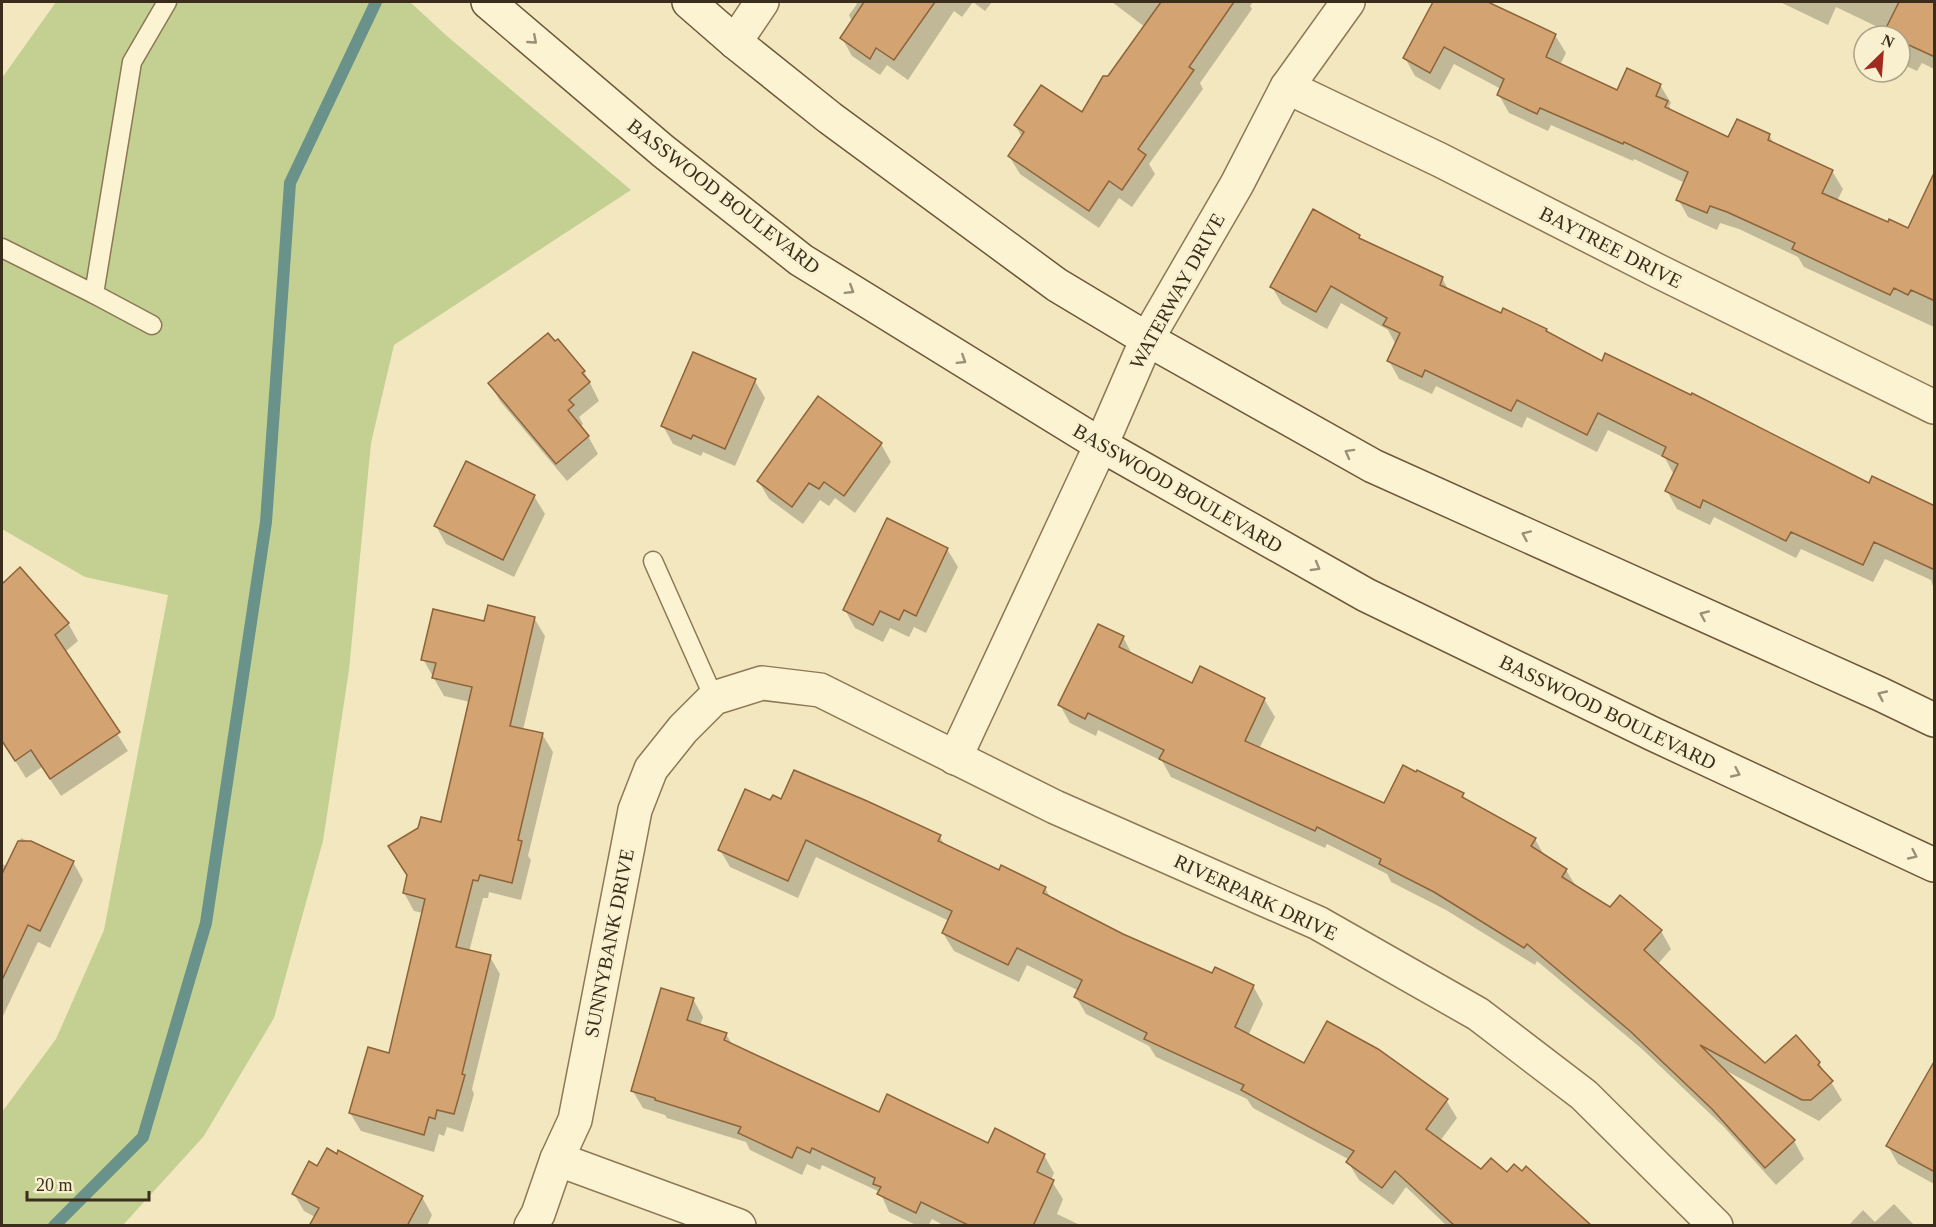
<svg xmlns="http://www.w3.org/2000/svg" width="1936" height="1227" viewBox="0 0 1936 1227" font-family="Georgia,serif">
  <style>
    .green { fill: #c3d092 }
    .shadow { fill: #0003 }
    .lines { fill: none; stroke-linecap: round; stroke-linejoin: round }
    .stream { stroke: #69928b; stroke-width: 12 }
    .building { fill: #d3a371; stroke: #8d6339; stroke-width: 1.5 }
    .lane-casing { stroke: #8c7855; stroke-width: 21 }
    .street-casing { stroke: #8c7855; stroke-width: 36 }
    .secondary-casing { stroke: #6d5839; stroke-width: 36 }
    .lane { stroke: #fcf3d3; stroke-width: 18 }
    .street { stroke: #fcf3d3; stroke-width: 33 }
    .secondary { stroke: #fcf3d3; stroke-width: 33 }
    .oneway { stroke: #9b9077 }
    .labels { text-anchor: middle; stroke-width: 5; stroke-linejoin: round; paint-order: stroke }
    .street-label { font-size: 20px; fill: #3a2d1b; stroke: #f8f0cf }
  </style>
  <rect width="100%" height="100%" fill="#f2e7bf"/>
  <!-- green -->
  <path class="green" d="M56,2H410L448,37L631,190L394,345L371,443L349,670L323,841L274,1018L204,1136L123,1225H2V1112L56,1039L104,930L168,595L85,577L2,529V78Z"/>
  <!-- shadow -->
  <g class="shadow">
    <path d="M855,2H992L985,11L973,2L962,17L954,11L908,80L887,65L880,75L852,56L842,38L852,22L849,15L857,4Z"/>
    <path d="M1112,2H1253L1250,6L1252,9L1200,83L1203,89L1149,164L1155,174L1132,207L1119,198L1099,228L1020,174L1009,156L1022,137L1015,125L1083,114L1145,27Z"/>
    <path d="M1435,2H1485L1555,35L1566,53L1560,65L1617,92L1660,85L1671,103L1669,106L1673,113L1729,139L1769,135L1774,144L1832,171L1843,189L1837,201L1888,224L1909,230L1934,209V327L1804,267L1798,257L1739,229L1720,223L1717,230L1688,217L1678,199L1685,183L1634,159L1633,161L1551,125L1548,131L1509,113L1499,95L1501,89L1454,64L1440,90L1415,76L1405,58Z"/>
    <path d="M1780,2H1934V69L1922,63L1917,71L1900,63V36H1884L1886,31L1836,7L1828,25Z"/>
    <path d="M1359,237L1361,241L1442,278L1449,291L1501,315L1546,330L1548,333L1602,363L1870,485L1934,511V590L1931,580L1885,559L1873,582L1801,549L1796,558L1714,517L1710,525L1677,509L1667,491L1674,475L1665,458L1608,430L1597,452L1527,417L1522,428L1436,386L1432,394L1399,379L1389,361L1395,343L1388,330L1341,303L1327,329L1282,304L1272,287Z"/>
    <path d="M584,371L599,401L579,417L583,424L580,427L588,436L598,454L567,481L500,401L490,384Z"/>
    <path d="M755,381L765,398L735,466L703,452L701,456L673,444L663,426Z"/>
    <path d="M881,444L891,462L855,513L835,498L829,506L820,500L803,524L769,499L759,482Z"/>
    <path d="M534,496L545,514L514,577L446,544L436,526Z"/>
    <path d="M947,549L958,567L926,633L914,627L909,637L890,628L883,642L855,628L845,610Z"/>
    <path d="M2,580L68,623L78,641L65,652L128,751L61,796L42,767L26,778L2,740Z"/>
    <path d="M534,618L545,636L523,730L542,734L553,752L528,856L531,860L521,900L489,892L488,898H483L469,952L490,957L500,974L472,1089L474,1094L463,1132L447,1127L444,1136L439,1134L434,1152L361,1131L350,1113L390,1055L423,913L414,911L404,893L442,824L470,702L444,696L423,659L485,623Z"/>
    <path d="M1123,637L1133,656L1192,685L1264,699L1275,717L1259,749L1385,805L1462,794L1467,802L1535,839L1545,857L1566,870L1577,888L1610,909L1661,931L1671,949L1657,965L1765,1065L1819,1063L1831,1082L1842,1100L1819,1121L1723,1069L1794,1141L1804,1159L1776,1185L1724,1127L1642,1049L1537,961L1535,965L1446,910L1391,882L1387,874L1327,844L1325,848L1171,777L1162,761L1098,730L1096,736L1070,723L1060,705Z"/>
    <path d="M771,802L940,837L946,847L1000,872L1045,888L1052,900L1122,935L1212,975L1253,986L1263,1004L1248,1036L1305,1065L1446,1100L1457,1118L1440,1141L1481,1171L1507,1174L1588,1226H1447L1406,1187L1393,1205L1359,1180L1348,1162L1350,1160L1253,1108L1247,1099L1156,1057L1149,1046L1086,1014L1076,997L1079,991L1027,965L1019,982L954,951L943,933L949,921L816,857L798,898L730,867L720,850Z"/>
    <path d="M21,838L73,862L83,880L50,948L38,942L2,1018V864L7,866Z"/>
    <path d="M693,999L703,1017L700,1026L726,1034L733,1046L880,1114L988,1145L1044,1155L1054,1173L1051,1180L1063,1199L1057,1214L1082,1226H945L932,1219L928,1226H918L889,1212L880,1192L822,1165L820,1170L807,1164L802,1175L750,1150L746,1142L667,1118L665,1115L643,1108L632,1090Z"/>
    <path d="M1934,1107V1184L1898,1164L1888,1146Z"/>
    <path d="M318,1168L422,1197L432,1215L427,1226H312L315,1217L304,1211L294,1194Z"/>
    <path d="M1894,1204L1915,1226H1848L1863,1210L1875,1222Z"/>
  </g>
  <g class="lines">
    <!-- stream -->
    <path class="stream" d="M54,1226L143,1137L206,923L266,522L290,183L376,2"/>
  </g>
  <!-- building -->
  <g class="building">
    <path d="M864,2H935L894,60L876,48L870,59L840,38Z"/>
    <path d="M1161,2H1234L1189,67L1194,70L1138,149L1146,155L1122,190L1109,181L1089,211L1008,156L1024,132L1014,125L1041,85L1082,112L1103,76H1108Z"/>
    <path d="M1433,2H1488L1556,34L1546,57L1617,90L1627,68L1661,84L1656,96L1668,101L1665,107L1728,137L1737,119L1770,134L1768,140L1833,170L1822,193L1888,222L1889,219L1908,228L1935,171V301L1911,290L1908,295L1894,288L1890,295L1792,249L1795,243L1727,212L1710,206L1707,213L1676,200L1688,172L1624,142L1623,144L1540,108L1537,114L1497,95L1504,79L1444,47L1430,73L1403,58Z"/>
    <path d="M1899,2H1935V57L1900,41V36H1882Z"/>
    <path d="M1313,209L1360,235L1359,238L1443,277L1440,285L1501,313L1503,308L1547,329L1546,331L1602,361L1605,353L1691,395L1692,393L1869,483L1872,476L1935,506V570L1874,542L1863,565L1791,532L1786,541L1703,500L1700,508L1665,491L1678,464L1662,456L1666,447L1598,413L1587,435L1517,400L1511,411L1425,370L1422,377L1387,361L1400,333L1383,325L1387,318L1331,286L1316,312L1270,287Z"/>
    <path d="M548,333L555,341L558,339L585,371L582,373L590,382L569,400L574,405L568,410L589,436L556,464L488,383Z"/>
    <path d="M693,352L756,379L725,449L693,435L691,439L661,426Z"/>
    <path d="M818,396L882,443L844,496L824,482L819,489L809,483L792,507L757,481Z"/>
    <path d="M466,461L535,495L503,560L434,526Z"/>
    <path d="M887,518L948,548L916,616L904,610L899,620L880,611L873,625L843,610Z"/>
    <path d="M20,567L69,623L55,635L120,732L50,779L31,750L15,761L2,741V584Z"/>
    <path d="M488,605L535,617L510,726L543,733L518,840L522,841L512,883L480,875L478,881L473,880L456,947L491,955L462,1074L465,1075L454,1114L437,1110L435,1119L429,1117L424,1135L349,1113L368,1047L389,1053L425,899L403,893L407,875L388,846L418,828L421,817L441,822L472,687L432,678L436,663L421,660L433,609L484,621Z"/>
    <path d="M1098,624L1124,636L1119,647L1192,683L1200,666L1265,698L1245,741L1384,803L1403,765L1416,772L1417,770L1464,793L1462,797L1536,838L1531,846L1567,869L1562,877L1610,907L1620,895L1662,930L1644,950L1765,1063L1796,1035L1820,1062L1818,1065L1833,1081L1811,1100H1802L1700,1045L1795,1140L1765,1168L1712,1109L1630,1031L1527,944L1524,948L1434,892L1379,864L1381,859L1317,827L1315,831L1159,759L1164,750L1088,713L1085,719L1058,705Z"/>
    <path d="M794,770L867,801L941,835L938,841L999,870L1001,865L1046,887L1043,893L1123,934L1212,973L1215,967L1254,985L1235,1027L1304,1063L1327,1021L1378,1049L1448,1099L1426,1129L1481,1169L1491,1158L1507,1172L1514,1164L1522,1171L1526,1166L1592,1226H1455L1395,1171L1382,1188L1346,1162L1354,1151L1241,1090L1244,1085L1144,1039L1147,1033L1074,997L1082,980L1017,948L1008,965L942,933L952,911L806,840L788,881L718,850L745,789L770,800L773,795L781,799Z"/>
    <path d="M18,841H31L74,861L40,931L28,925L2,980V874Z"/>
    <path d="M661,988L694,998L687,1020L727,1033L724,1040L879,1112L887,1094L988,1143L995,1128L1045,1154L1037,1172L1054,1180L1033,1226H970L921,1202L916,1213L877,1194L881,1187L873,1184L875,1178L812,1148L810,1153L797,1147L792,1158L738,1133L741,1127L655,1100V1098L631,1091Z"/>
    <path d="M1935,1060V1172L1886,1146Z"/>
    <path d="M327,1148L337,1154L338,1150L423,1196L407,1226H309L319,1208L292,1194L309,1161L317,1166Z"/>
  </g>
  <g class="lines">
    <!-- lane casing -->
    <g class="lane-casing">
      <g id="lane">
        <path d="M2,248L94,294"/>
        <path d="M152,325L94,294L132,62L167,2"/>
        <path d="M653,561L714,698"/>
      </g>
    </g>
    <!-- street casing -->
    <g class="street-casing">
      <g id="street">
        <path d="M735,42L762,2"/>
        <path d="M1287,87L1440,160L1660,272L1934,407"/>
        <path d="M955,758L1101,445L1147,339L1237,184L1287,87L1348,2"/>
        <path d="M557,1159L739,1226"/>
        <path d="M531,1226L538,1214L557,1159L575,1120L635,810L651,769L683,729L714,698L762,683L820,690L1055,807L1318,923L1478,1014L1584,1095L1716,1226"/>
      </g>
    </g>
    <!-- secondary casing -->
    <g class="secondary-casing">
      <g id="secondary">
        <path d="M488,2L663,151L801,260L1101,445L1366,595L1653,734L1934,865"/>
        <path d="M689,2L735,42L830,118L1057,285L1147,339L1373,466L1880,694L1934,720"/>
      </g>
    </g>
    <!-- lane -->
    <use href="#lane" class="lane"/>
    <!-- street -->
    <use href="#street" class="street"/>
    <!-- secondary -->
    <use href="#secondary" class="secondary"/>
  </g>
  <!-- one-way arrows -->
  <defs><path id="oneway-chevron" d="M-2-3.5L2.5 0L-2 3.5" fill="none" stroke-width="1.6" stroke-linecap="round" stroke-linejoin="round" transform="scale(1.5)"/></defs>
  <g class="oneway">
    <use href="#oneway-chevron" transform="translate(533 40) rotate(41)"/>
    <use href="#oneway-chevron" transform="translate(850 290) rotate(32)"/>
    <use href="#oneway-chevron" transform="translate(962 360) rotate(32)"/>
    <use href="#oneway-chevron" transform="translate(1349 453) rotate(-151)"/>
    <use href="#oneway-chevron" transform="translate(1526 535) rotate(-156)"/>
    <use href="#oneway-chevron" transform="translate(1316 567) rotate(30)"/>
    <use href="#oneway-chevron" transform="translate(1704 615) rotate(-156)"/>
    <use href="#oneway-chevron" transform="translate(1882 695) rotate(-155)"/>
    <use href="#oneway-chevron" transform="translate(1736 773) rotate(25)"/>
    <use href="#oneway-chevron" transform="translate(1913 855) rotate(25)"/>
  </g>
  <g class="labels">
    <!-- street labels -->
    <g class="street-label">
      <text transform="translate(724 196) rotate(38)" y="7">BASSWOOD BOULEVARD</text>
      <text transform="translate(1611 247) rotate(27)" y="7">BAYTREE DRIVE</text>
      <text transform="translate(1177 291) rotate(-61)" y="7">WATERWAY DRIVE</text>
      <text transform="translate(1178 488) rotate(30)" y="7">BASSWOOD BOULEVARD</text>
      <text transform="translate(1608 712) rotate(26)" y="7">BASSWOOD BOULEVARD</text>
      <text transform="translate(1256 897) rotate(25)" y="7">RIVERPARK DRIVE</text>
      <text transform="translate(609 943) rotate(-79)" y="7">SUNNYBANK DRIVE</text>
    </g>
  </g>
  <!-- border -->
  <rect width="1936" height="1227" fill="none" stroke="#3a2d1b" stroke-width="6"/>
  <!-- north arrow -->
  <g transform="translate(1882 54) rotate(25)"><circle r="28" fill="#f8f0cf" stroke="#aca287" stroke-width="1.5"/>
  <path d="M0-4.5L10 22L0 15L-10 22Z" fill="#a02c20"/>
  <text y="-9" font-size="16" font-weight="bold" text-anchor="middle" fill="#3a2d1b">N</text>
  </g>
  <!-- scale -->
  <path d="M27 1191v9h122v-9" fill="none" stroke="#3a2d1b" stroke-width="3"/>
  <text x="36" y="1191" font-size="18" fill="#3a2d1b" stroke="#f8f0cf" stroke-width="4.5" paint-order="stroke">20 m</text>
</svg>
